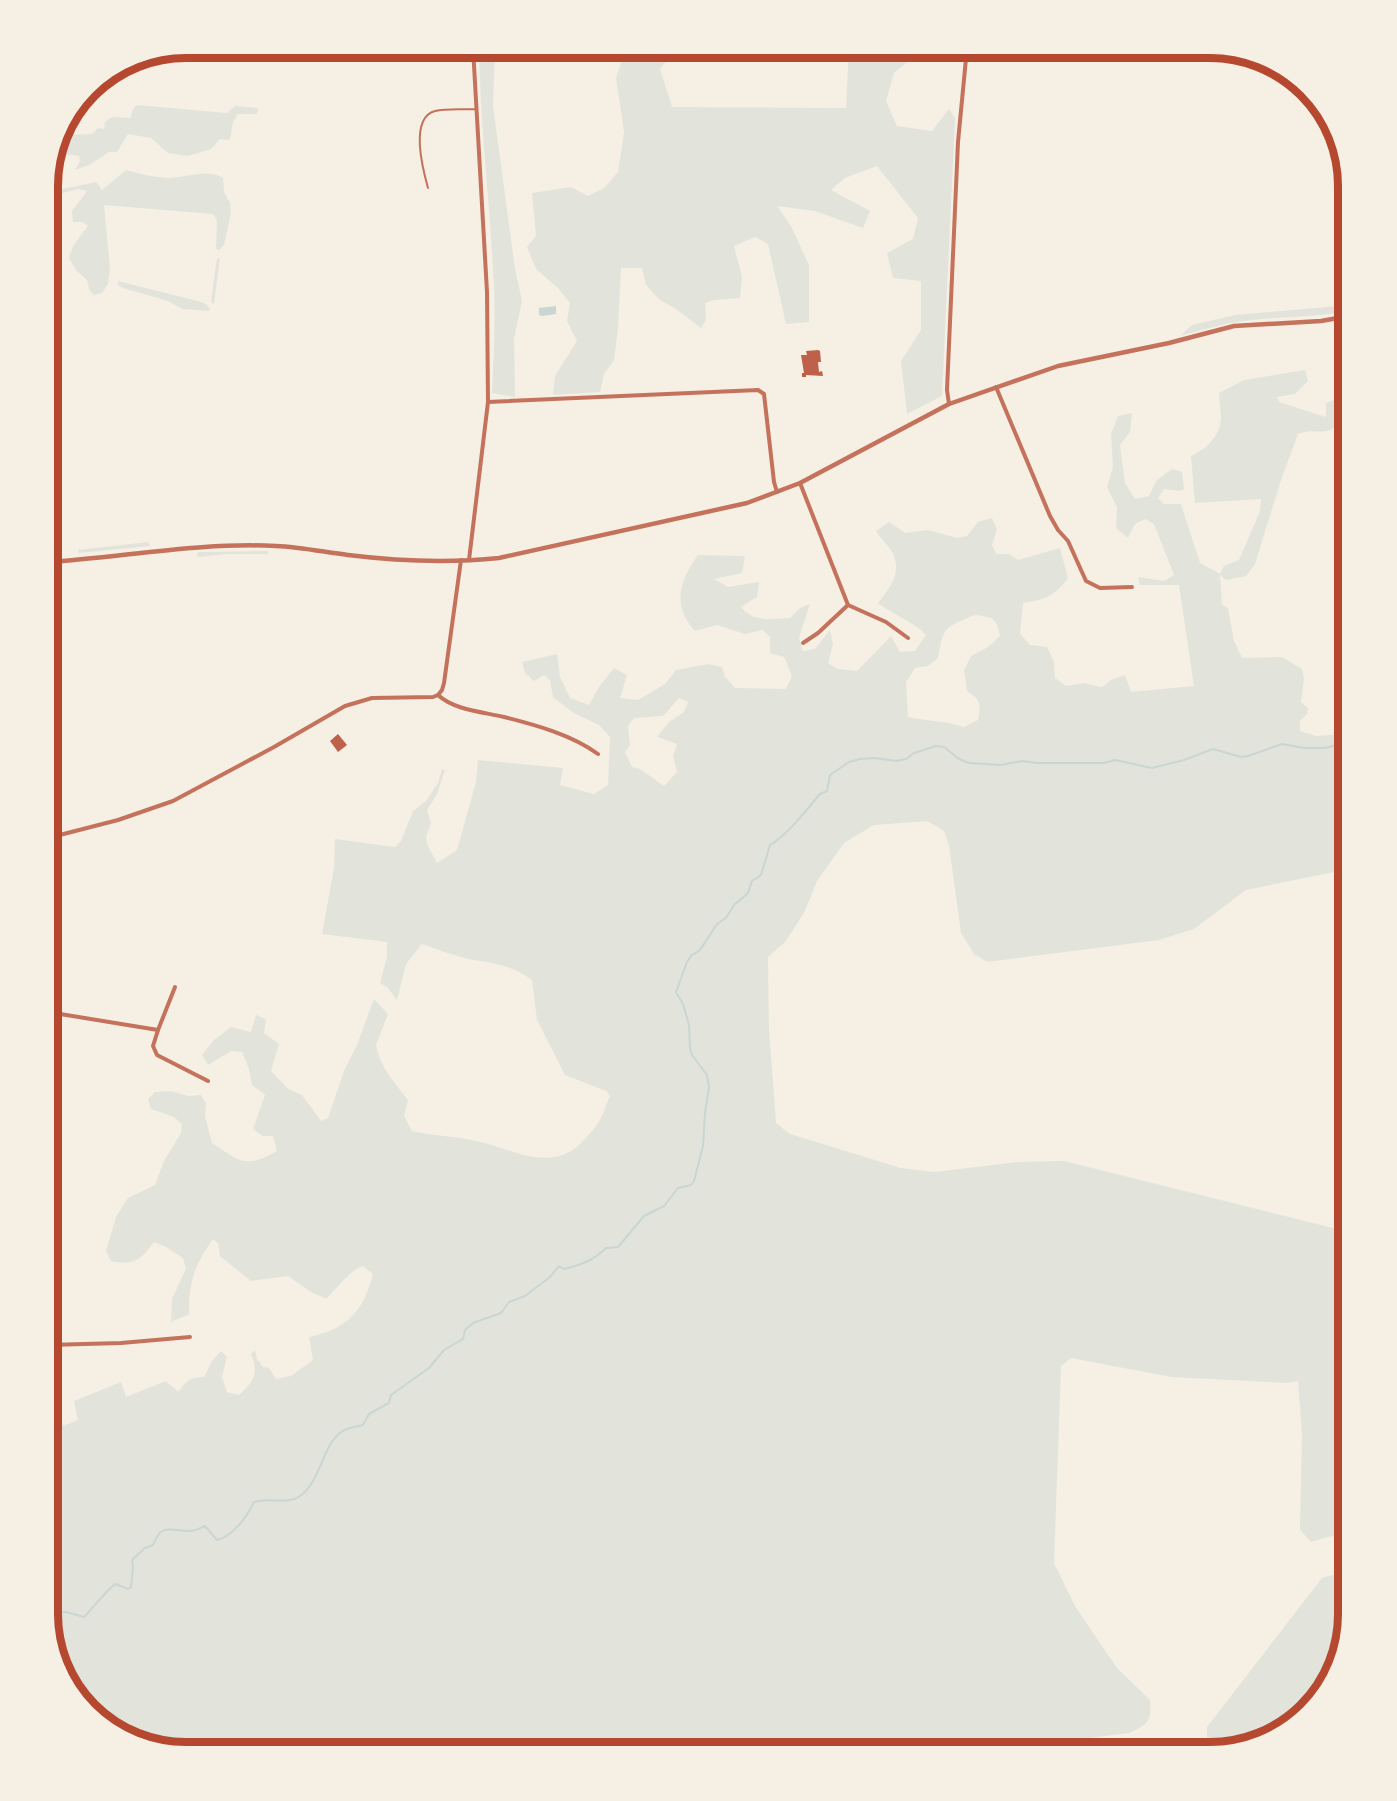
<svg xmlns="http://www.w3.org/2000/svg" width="1397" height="1801" viewBox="0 0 1397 1801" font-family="'IBM Plex Sans',sans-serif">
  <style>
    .green { fill: #e2e4dc; fill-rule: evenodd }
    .water { fill: #c9d6d2 }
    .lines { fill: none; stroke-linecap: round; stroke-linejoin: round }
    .stream { stroke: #c9d6d2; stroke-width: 2 }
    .building { fill: #bf614a }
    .service { stroke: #c5725c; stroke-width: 2 }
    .minor { stroke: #c5725c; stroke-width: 4 }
    .tertiary { stroke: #c5725c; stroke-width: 4.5 }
    .rim { fill: none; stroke: #b5482f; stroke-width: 8 }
  </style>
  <rect width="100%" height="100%" fill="#f6efe4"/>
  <!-- green -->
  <g class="green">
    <path d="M479,48H495L493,106L515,269L522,301L514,339L515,397L492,393C494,351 496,310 493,269C489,195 480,122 479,48Z"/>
    <path d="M626,48H676L660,69L672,107L846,108L849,48H925L894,73L886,101L897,126L932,131L949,109L955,118L942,396L907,414L901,361L921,330V281L893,278L887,253L913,239L918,218L877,166L845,178L831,190L870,211L863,228L815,211L777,206L791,226L809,265V322L786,324L768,244L755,237L734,246L742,277L740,298L714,300L705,303L706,320L701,328L676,309L660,300L646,285L642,268H621L618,328L614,360L604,374L600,392L553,395L555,376L577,341L567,321L570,303L558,288L536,269L527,247L536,236L532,193L571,187L588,196L604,188L618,172L624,132L616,78Z"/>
    <path d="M137,105L227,113L235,106L258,108L257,114H238L233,122L230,140L220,139L211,149L188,156L168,153L151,138L128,134L117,152H109L89,165L75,170L80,161L79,156L55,153L60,135L92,134L98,128L104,129L105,122L112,117L130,118L133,109Z"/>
    <path d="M126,170C140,174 154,177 168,178C186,178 206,168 223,178L224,192L230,203L231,213L224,245L219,250L216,249L217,220L213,214L104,205L110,269L108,284L102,293L94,295L90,291L87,280L76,270L69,258L73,246L88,226L83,222H73L72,211L87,191L78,189L48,197V192L96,182L102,190Z"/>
    <path d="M220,258L214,304L211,302L216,264L217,259Z"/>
    <path d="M118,281L198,301L206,304L210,309L209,311L183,309L168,301L123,288L118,285Z"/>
    <path d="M1349,305V311C1314,318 1278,316 1243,321C1222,324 1201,330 1180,336L1192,325L1235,315Z"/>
    <path d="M1305,370L1308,381L1295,394L1277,397L1279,402L1326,417V403L1334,400L1337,413L1342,420C1326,440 1318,426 1298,434L1281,480L1255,564L1246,576L1226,580L1220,575L1222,605L1228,608L1234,641L1242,658L1282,657L1302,669L1304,679L1301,702L1308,708L1307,714L1300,721V731L1316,736L1349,734V869L1246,890L1194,929L1159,940L987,962L974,954L961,933L949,845L944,831L927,821L874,825L844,843L817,881L804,913L785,942L768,957L769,1029L776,1123L790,1134L901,1168L934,1172L1019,1162L1064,1161L1349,1232V1531L1311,1542L1300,1530L1302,1434L1298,1381L1287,1383L1171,1377L1071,1358L1061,1366L1054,1563L1075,1606L1117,1668L1150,1700C1152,1722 1148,1724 1129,1733L969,1753H186L118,1735L71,1691L48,1614V1423L50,1411L61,1419L63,1426L78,1420L74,1401L121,1382L126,1397L166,1381L178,1392C186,1381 190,1377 204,1377L212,1361L221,1351L227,1357L222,1377L227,1392L239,1395C254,1381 259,1373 251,1354L255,1350L257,1359L263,1367L269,1368L276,1379L291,1376L313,1360L309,1337C347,1329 363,1312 373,1274L363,1266C347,1272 339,1287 326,1299L311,1292L288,1276L251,1281L220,1256L218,1243L213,1239C194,1266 189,1281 189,1314L171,1322L172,1299L186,1269L183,1258L166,1247L154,1242C141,1260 134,1266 111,1261L106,1251L116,1217L128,1198L155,1185L164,1161L181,1133L182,1124L174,1117L151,1109L148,1099L155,1092L171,1091L188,1096L201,1095L206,1104L205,1116L212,1143C241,1162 245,1169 277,1151L273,1136H263L253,1129L265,1095L252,1085L249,1069L242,1052L231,1051L208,1065L202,1055L214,1040L231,1027L251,1032L256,1015L266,1019L264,1033L279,1044L271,1071L288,1089L302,1095L321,1121L328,1118L344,1071L357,1045L374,999L388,1014L376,1045C380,1067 395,1083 408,1100L404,1116L412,1131C433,1136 455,1136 476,1141C514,1149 552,1175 584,1140C590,1133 597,1126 601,1118C605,1111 606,1103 610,1096L606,1091L565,1075L537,1020L532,980C511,964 489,963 464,958C450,954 436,949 422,944L406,964L397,1000L387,987L380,983L387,957V942L322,934L334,868L335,839L395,847L401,841L413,811L426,801L438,783L442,769L445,770L437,794L427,810L431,823L426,837L427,844L437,863L457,850L476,782L478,760L563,768L560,785L594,794L608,785L610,737L599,725L572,712L553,697L550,680L544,675L534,681L525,673L522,662L557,654L560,677L570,698L589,705L599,687L614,668L627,675L620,698L638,700L665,684L676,670L708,664L722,667L725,677L735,688L786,689L792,676L784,657L770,653V637L763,630L745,634L717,625L695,631C671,604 680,581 698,555L745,556L742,573L714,579L728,587L759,582L757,597L741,607C754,623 772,619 790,618L800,608L810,604L799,638L803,651L815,649L830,630L833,644L828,663L838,669L857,671L891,636L900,652L915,651L926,635C913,621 893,615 878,603C892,585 903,571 891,550C888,545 880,538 876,531L889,522L905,533L928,530L957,538L967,536L978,522L992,518L997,529L992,545L996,554H1009L1018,560L1060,548L1068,578C1055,596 1044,600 1023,603L1020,634L1030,645L1047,647L1054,662L1055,678L1066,686L1084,683L1102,687L1111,680L1125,675L1131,692L1194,686L1179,585H1140L1138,577L1164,581L1174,575L1154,524L1145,519L1135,524L1128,538L1116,528L1117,507L1107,487L1113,467L1111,434L1118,416L1132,413L1130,432L1120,445L1125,483L1135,499L1149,496L1157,480L1172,469L1182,472L1184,489L1180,491L1164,489L1158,498L1164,504H1181L1200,563L1220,574L1224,566L1239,560L1260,511L1261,499L1195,503L1191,456C1206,449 1220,437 1221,418C1221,410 1219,402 1219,393L1244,380ZM975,615C993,617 997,618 1000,636L988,647L971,656L964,670L967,691C981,700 981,703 978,720L964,727C946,721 927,721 908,717L906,682L915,668L928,666L938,658C943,626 946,627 975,615ZM679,698L688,702L684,712L669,722L657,737L677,744L673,756L677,772L664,786L640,769L632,767L625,752L630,745L628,726L634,718L663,716Z"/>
    <path d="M148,542L150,546L79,553L78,550Z"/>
    <path d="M268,551V554H228L198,557L197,554L199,552Z"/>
    <path d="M1349,1570V1615L1331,1683L1287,1730L1207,1753V1727L1322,1578Z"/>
  </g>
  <!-- water -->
  <path class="water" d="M556,306V314L542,316L539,315V308Z"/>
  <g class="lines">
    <!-- stream -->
    <path class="stream" d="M48,1613L66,1612L84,1617C92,1609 109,1587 116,1584L128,1589L131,1587L133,1567L132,1560L145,1548L153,1545C162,1522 170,1531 190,1531C195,1531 200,1528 205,1526L217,1540C233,1536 247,1517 254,1502C268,1497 288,1505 300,1496C321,1481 322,1446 341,1432C346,1428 356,1427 363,1425L369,1414L389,1403L391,1395L429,1368L444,1350L463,1339L465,1330L473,1323L501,1313L509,1302L525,1296L550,1277L559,1266L564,1269C581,1265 594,1260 606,1248L618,1247L644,1216L664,1206L678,1188L691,1185L694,1181L703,1146L705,1113L709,1087L707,1075L692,1055L690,1048L689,1025L683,1004L676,992L687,962L691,956L700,950L717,924L726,918L734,905L748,893L752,881L761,875L770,845C788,834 806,811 820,794L827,791L830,775L849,762L860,759L875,758L896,761L906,759L914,753L936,746L944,747L959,759L969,763L1000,765L1022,761L1036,763H1104L1115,760L1152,768L1184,760L1213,749L1241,757L1248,756L1282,744L1304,748H1325L1349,742"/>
  </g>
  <!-- building -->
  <g class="building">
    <path d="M818,350L820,351L821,362H818L819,372L822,371L823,376L806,375V377H802V373H804L801,355H807L806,351Z"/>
    <path d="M338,734L347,745L338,752L330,741Z"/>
  </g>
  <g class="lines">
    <!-- service -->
    <path class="service" d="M428,188C423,170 409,118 435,111C448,108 464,110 477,109"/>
    <!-- minor -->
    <g class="minor">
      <path d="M996,387L1050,516L1058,530L1068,541L1086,581L1100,588L1132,587"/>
      <path d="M488,402L758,390L764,394L774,482L777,492"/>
      <path d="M949,404L947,390L958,142L967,48"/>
      <path d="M800,483L848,605L886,622L908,638"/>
      <path d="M469,560L488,402L487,292L473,48"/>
      <path d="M803,643L818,633L848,605"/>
      <path d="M438,695C454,710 483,712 504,717C536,725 572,735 598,754"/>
      <path d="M48,838L118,820L173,801L274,747L345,706L372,698L433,697L438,695L442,690L444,683L461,560"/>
      <path d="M48,1012L158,1030L153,1046L157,1055L208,1081"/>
      <path d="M158,1030L175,987"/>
      <path d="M48,1345L121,1343L190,1337"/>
    </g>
    <!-- tertiary -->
    <path class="tertiary" d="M48,562C124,557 200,542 276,546C300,547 324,552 348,555C397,561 450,563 499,558L747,503L800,483L949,404L1058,366L1169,343L1234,326L1321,321L1349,316"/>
  </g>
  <!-- crop -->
  <path d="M0 0H1397V1801H0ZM186 58H1210A128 128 0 0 1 1338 186V1614A128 128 0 0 1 1210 1742H186A128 128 0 0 1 58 1614V186A128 128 0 0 1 186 58Z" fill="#f6efe4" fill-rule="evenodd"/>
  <path class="rim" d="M186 58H1210A128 128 0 0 1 1338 186V1614A128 128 0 0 1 1210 1742H186A128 128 0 0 1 58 1614V186A128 128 0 0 1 186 58Z"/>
</svg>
